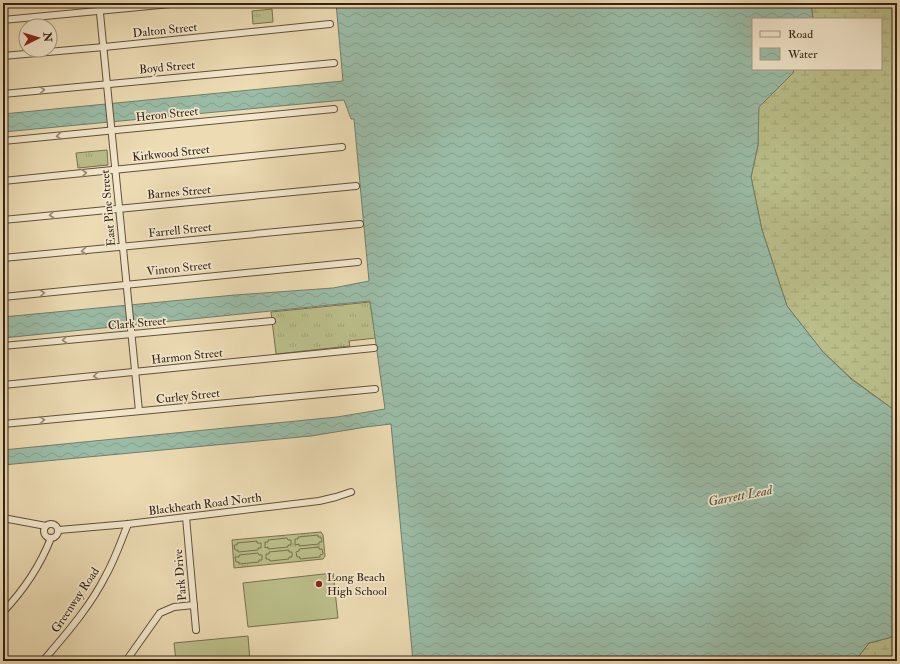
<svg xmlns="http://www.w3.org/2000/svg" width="900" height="664" viewBox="0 0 900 664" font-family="'IM FELL Double Pica',serif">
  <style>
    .grass { fill: url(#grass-tufts); stroke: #78714f }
    .wetland { fill: url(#wetland-marsh); stroke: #78714f }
    .pitch { fill: #bbbf8a; stroke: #78714f }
    .water { fill: url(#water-waves); stroke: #717f6c }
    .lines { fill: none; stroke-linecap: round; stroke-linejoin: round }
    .minor-casing { stroke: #62513c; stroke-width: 8 }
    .minor { stroke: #f3e8ce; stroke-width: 6 }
    .oneway { stroke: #948671 }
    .poi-dot { fill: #8f2418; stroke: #f3e8ce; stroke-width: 1.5 }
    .labels { text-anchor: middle; stroke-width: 3.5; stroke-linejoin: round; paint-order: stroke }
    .street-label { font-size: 12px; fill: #342314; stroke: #f3e8ce }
    .poi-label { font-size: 12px; fill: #342314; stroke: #f3e8ce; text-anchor: start }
    .water-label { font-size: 13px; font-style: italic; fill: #535140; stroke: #f3e8ce }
  </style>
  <defs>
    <pattern id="grass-tufts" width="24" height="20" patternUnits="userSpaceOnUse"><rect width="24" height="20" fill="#bbbf8a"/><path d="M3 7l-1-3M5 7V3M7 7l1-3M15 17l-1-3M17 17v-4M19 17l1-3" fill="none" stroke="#a1a476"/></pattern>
    <pattern id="wetland-marsh" width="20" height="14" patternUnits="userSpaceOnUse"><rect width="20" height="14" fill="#bbbf8a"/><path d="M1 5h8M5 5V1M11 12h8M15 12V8" fill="none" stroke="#a1a476"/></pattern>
    <pattern id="water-waves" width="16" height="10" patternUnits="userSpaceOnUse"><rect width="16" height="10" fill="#9abca7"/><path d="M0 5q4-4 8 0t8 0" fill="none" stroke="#85a18f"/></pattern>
  </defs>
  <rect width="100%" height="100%" fill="#ecdbb3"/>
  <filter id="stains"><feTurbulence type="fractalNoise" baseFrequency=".005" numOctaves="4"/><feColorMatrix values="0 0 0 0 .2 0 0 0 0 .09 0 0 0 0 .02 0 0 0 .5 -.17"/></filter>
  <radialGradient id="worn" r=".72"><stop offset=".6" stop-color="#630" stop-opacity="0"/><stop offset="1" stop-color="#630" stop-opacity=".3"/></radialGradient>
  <!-- grass -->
  <g class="grass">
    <path d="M272,9L273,22L253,24L252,11Z"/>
    <path d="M107,150L108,165L78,168L76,153Z"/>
    <path d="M370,302L376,338L349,341L350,346L276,354L271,312Z"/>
    <path d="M321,532L323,535L325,556L323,559L234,568L232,540Z"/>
  </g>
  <!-- wetland -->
  <g class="wetland">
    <path d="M811,3H897V412L852,379L823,352L787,306L762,230L751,177L758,145V107L793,73L794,69H881V19H813Z"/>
    <path d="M892,637L897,638V661H855L869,643Z"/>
  </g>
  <!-- pitch -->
  <g class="pitch">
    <path d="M318,535V537H321L322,542H319V544L299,546V544L295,545V539H298V537Z"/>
    <path d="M287,538L288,540H291V545H288V547L268,549V547L265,548V542H268V540Z"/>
    <path d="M257,541V543H261V548H258V550L238,552V550H235L234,545H237V543Z"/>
    <path d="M319,547V549H322L323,554L320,555V557L300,559V557H297L296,552L299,551V549Z"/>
    <path d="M289,550V552H292V557H289V559L270,561L269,559H266V554H269V552Z"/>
    <path d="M258,553L259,555H262V560H259V562L239,564V562H236L235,557H239V555Z"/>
    <path d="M333,573L338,618L248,627L243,583Z"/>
    <path d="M248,636L250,661H176L174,643Z"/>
  </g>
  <!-- water -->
  <path class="water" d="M336,3H811L813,19H753V69H794L793,73L759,107L758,145L751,177L762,230L787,306L823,352L851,379L897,412V638L892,637L869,643L855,661H413L391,424L366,427L311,436L3,465V450L337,417L385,409L370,301L3,338V317L235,295L333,288L369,281L354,119H351L344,100L3,132V114L343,81Z"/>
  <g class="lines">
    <!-- minor casing -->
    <g class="minor-casing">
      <g id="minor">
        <path d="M99,3L139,411"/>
        <path d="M3,20L181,3"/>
        <path d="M3,56L104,47L330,24"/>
        <path d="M3,94L334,63"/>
        <path d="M3,141L334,109"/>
        <path d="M3,181L342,147"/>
        <path d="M3,220L356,186"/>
        <path d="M3,258L360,224"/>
        <path d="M3,297L358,262"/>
        <path d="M3,346L272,321"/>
        <path d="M3,385L374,348"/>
        <path d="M3,424L375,389"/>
        <path d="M186,517L196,630"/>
        <path d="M3,518L46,526"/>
        <circle cx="51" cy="531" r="7"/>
        <path d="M59,530L128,524L319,501L336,497L351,492"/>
        <path d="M3,612C23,591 40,566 51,538"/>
        <path d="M43,661C66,634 90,607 106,575C115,559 121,541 128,524"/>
        <path d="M126,661L160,613L174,607L194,605"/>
      </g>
    </g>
    <!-- minor -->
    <use href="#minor" class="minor"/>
  </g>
  <!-- one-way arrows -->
  <defs><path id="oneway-chevron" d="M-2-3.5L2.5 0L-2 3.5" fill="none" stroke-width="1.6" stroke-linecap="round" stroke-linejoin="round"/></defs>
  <g class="oneway">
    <use href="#oneway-chevron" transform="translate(42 90) rotate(-5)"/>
    <use href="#oneway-chevron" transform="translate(59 136) rotate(174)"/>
    <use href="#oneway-chevron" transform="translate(84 173) rotate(-5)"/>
    <use href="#oneway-chevron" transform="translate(52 215) rotate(174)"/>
    <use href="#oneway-chevron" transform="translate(84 251) rotate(174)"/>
    <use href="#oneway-chevron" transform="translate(42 293) rotate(-6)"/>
    <use href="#oneway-chevron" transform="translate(65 340) rotate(175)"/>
    <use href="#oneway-chevron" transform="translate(96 376) rotate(174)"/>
    <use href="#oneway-chevron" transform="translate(42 420) rotate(-5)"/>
  </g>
  <!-- markers -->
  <circle class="poi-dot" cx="319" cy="584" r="4"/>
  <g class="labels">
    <!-- street labels -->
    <g class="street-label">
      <text transform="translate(165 30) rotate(-6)" y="4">Dalton Street</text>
      <text transform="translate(167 67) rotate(-5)" y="4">Boyd Street</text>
      <text transform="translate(167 114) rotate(-6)" y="4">Heron Street</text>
      <text transform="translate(171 153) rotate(-6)" y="4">Kirkwood Street</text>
      <text transform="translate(179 192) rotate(-5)" y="4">Barnes Street</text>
      <text transform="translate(108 208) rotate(-95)" y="4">East Pine Street</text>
      <text transform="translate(180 230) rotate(-6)" y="4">Farrell Street</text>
      <text transform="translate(179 268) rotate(-6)" y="4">Vinton Street</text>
      <text transform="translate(137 323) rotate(-5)" y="4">Clark Street</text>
      <text transform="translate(187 356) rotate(-6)" y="4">Harmon Street</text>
      <text transform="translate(188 396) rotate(-6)" y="4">Curley Street</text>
      <text transform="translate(205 504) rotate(-7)" y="4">Blackheath Road North</text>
      <text transform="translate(180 575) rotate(-95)" y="4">Park Drive</text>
      <text transform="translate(75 600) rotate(-56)" y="4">Greenway Road</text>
    </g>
    <!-- poi labels -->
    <g class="poi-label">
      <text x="327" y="581">Long Beach<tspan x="327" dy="14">High School</tspan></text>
    </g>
    <!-- water labels -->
    <g class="water-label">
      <text transform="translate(740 495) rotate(-11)" y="5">Garrett Lead</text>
    </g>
  </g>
  <!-- margin -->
  <rect width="900" height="664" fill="none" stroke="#ecdbb3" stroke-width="16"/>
  <rect x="4" y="4" width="892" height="656" fill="none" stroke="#342314" stroke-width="2"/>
  <rect x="8" y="8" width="884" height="648" fill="none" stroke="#342314"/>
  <!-- legend -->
  <rect x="752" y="18" width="130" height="52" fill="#f3e8ce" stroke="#a79984"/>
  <rect x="760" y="31" width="20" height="6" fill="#f3e8ce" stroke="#a79984"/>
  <text x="788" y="38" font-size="12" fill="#342314">Road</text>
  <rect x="760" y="48" width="20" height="12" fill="url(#water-waves)" stroke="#a79984"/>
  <text x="788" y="58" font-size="12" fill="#342314">Water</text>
  <!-- north arrow -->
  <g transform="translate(38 38) rotate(85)"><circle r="19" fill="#f3e8ce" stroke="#a79984"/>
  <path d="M0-3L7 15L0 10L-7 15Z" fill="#8f2418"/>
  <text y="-6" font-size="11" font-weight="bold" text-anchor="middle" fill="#342314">N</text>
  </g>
  <rect width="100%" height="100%" filter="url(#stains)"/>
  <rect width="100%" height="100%" fill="url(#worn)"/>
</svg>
